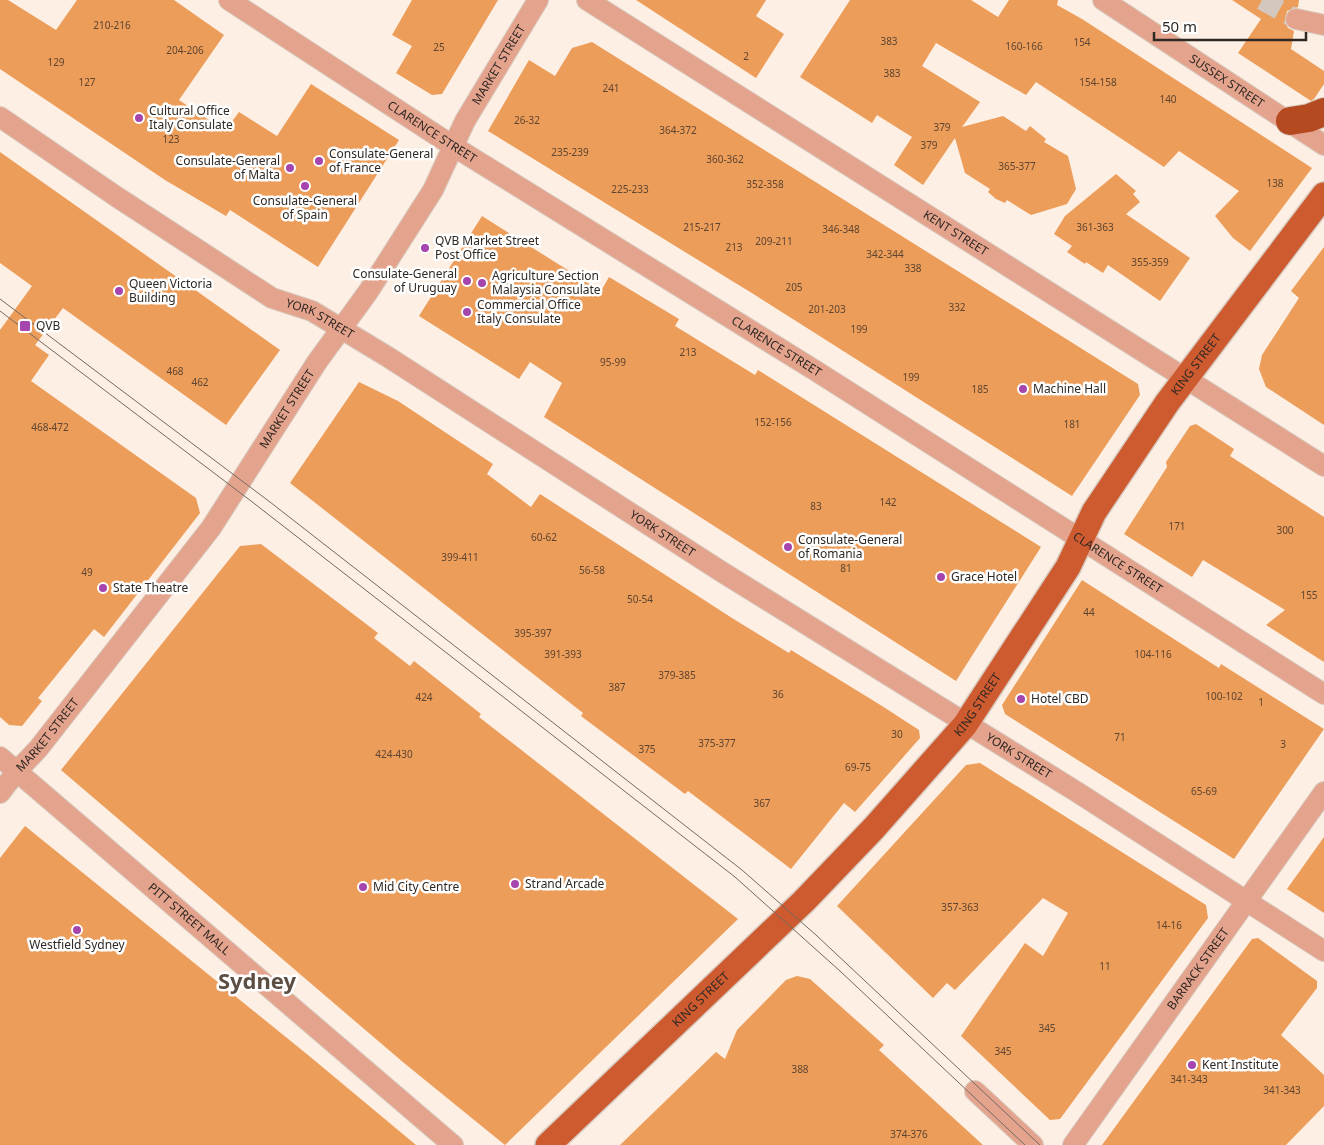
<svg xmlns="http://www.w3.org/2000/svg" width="1324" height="1145" viewBox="0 0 1324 1145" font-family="'Noto Sans',sans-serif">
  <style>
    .building { fill: #ec9d5a }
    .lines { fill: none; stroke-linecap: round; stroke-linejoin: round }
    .minor-tunnel { stroke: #d4c7bd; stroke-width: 20; stroke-dasharray: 20 10; stroke-linecap: butt }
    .minor-casing { stroke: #d8cbc0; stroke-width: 22 }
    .major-casing { stroke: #d8cbc0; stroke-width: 28 }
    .highway-casing { stroke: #d8cbc0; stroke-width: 30 }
    .minor { stroke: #e4a38d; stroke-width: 20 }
    .major { stroke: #ce5a2f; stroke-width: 25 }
    .highway { stroke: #b54a21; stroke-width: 28 }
    .tram { stroke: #736a62; stroke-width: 1 }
    .poi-dot { fill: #a545ad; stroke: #fff; stroke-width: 2 }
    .labels { text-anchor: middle; stroke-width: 5; stroke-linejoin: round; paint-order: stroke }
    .number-label { font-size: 10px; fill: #5e4531 }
    .street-label { font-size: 12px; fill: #2f2823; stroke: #fff }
    .poi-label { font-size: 12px; fill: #2f2823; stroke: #fff; text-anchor: start }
    .town-label { font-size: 22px; font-weight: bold; fill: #5d4e43; stroke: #fff }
  </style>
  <rect width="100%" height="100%" fill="#fdefe3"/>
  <!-- building -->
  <g class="building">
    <path d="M0,0H8L56,30L77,0H174L224,35L179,100L225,131L239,112L277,136L311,84L399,140L318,267L230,210L226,216L165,180L0,69Z"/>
    <path d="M412,0H498L442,94L432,95L396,73L412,46L392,35Z"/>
    <path d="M636,0H766L756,16L784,34L756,78Z"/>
    <path d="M850,0H971L998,17L1009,0H1058L1057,5L1082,19L1312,168L1250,251L1233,238L1215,216L1239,191L1179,151L1164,167L1036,82L1026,95L936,43L922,66L980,102L962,127L1003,116L1026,131L1030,126L1046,139L1044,142L1068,156L1076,189L1067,204L1031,215L1007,200L1005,203L996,199L988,192L990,189L965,173L955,138L923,185L894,165L912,137L877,115L872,123L800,77Z"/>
    <path d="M1232,0H1299L1298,7L1287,11L1285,22L1288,28L1294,31L1291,49L1324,71V84L1314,99L1311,101L1238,53L1261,19Z"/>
    <path d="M592,42L1138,384L1140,395L1072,496L755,295L488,131L529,60L555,76L572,48Z"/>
    <path d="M0,152L280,350L226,425L63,308L35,345L49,355L31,381L196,498L200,513L104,637L94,629L38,698L42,701L22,726L9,725L0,717V330L32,286L0,263Z"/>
    <path d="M1116,174L1136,191L1133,194L1140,202L1126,214L1190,258L1160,301L1108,265L1103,273L1086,262L1085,264L1067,252L1072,246L1054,234L1065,216Z"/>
    <path d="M482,216L601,291L609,277L679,319L675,326L755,375L758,370L1041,547L956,681L544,417L562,383L530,362L519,379L419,316Z"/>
    <path d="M1324,247V425L1266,387L1259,369L1262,355L1299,298L1291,291Z"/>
    <path d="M359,382L398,401L493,464L487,474L531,507L540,494L732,618L789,653L791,650L882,706L919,730L920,738L855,812L844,803L791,869L688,791L685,794L581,716L583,713L290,483Z"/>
    <path d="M1196,424L1234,449L1230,456L1324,517V662L1266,625L1285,610L1203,560L1192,577L1124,534L1167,467L1166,462L1190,426Z"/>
    <path d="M261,544L378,633L374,638L410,666L414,661L481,714L479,717L738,919L505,1145L404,1063L61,770L240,546Z"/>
    <path d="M1082,580L1219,668L1221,664L1324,729L1234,859L1005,714L1002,705Z"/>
    <path d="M980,763L1206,905L1208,918L1060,1119L1050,1120L961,1036L1025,943L1043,956L1068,913L1043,898L955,990L947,983L933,998L837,906L966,765Z"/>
    <path d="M25,826L308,1055L416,1145H0V858Z"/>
    <path d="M1324,837V913L1287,889Z"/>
    <path d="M1258,938L1317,981V988L1281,1035L1324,1075V1106L1286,1145H1102L1252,939Z"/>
    <path d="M797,976L810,979L884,1045L879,1050L983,1145H620L716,1052L725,1059L737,1030L786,980Z"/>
  </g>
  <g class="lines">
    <!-- minor-tunnel -->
    <path class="minor-tunnel" d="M1262,0L1296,19"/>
    <!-- minor casing -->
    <g class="minor-casing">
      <g id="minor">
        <path id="s1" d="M229,0L453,146L816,371L1324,694"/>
        <path id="s2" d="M587,0L1324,466"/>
        <path id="s3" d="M1103,0L1324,145"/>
        <path d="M1296,19L1324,25"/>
        <path id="s4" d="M0,117L117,197L272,298L312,311L388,357L722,572L1077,792L1324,951"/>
        <path id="s5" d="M0,757L453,1145"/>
        <path id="s6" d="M0,793L17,771L38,749L211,528L317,362L368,292L433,190L465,121L538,0"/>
        <path d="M975,1091L1033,1145"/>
        <path id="s7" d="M1073,1145L1324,792"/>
      </g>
    </g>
    <!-- major casing -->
    <g class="major-casing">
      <g id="major">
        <path id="s8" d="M548,1145L804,901L874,828L965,725L1068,567L1094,512L1167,403L1324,195"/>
      </g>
    </g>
    <!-- highway casing -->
    <g class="highway-casing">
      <path id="highway" d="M1290,121L1309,118L1324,112"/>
    </g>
    <!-- minor -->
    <use href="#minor" class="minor"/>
    <!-- major -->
    <use href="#major" class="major"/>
    <!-- highway -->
    <use href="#highway" class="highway"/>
    <!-- tram -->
    <g class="tram">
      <path d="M0,299L270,502L742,870L816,935L1040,1145"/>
      <path d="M0,311L251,501L735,877L840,971L1025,1145"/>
    </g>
  </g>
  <!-- markers -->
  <g class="poi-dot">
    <circle cx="139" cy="118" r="5"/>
    <circle cx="319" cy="161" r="5"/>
    <circle cx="290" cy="168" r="5"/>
    <circle cx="305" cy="186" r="5"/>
    <circle cx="425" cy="248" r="5"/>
    <circle cx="467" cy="281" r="5"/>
    <circle cx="482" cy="283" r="5"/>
    <circle cx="119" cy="291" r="5"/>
    <circle cx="467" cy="312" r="5"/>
    <rect x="19" y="320" width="12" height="12" rx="2.5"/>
    <circle cx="1023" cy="389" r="5"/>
    <circle cx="788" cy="547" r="5"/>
    <circle cx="941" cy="577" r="5"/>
    <circle cx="103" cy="588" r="5"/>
    <circle cx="1021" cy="699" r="5"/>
    <circle cx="515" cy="884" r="5"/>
    <circle cx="363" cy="887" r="5"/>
    <circle cx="77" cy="930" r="5"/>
    <circle cx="1192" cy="1065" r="5"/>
  </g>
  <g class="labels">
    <!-- number labels -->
    <g class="number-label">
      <text x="112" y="29">210-216</text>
      <text x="889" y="45">383</text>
      <text x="1082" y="46">154</text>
      <text x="1024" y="50">160-166</text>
      <text x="439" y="51">25</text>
      <text x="185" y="54">204-206</text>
      <text x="746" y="60">2</text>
      <text x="56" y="66">129</text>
      <text x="892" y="77">383</text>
      <text x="87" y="86">127</text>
      <text x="1098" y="86">154-158</text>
      <text x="611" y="92">241</text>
      <text x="1168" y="103">140</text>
      <text x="527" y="124">26-32</text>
      <text x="942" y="131">379</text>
      <text x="678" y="134">364-372</text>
      <text x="171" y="143">123</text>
      <text x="929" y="149">379</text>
      <text x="570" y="156">235-239</text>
      <text x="725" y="163">360-362</text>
      <text x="1017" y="170">365-377</text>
      <text x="1275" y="187">138</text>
      <text x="765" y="188">352-358</text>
      <text x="630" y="193">225-233</text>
      <text x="702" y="231">215-217</text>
      <text x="1095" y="231">361-363</text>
      <text x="841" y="233">346-348</text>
      <text x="774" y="245">209-211</text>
      <text x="734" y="251">213</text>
      <text x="885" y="258">342-344</text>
      <text x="1150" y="266">355-359</text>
      <text x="913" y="272">338</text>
      <text x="794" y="291">205</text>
      <text x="957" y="311">332</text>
      <text x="827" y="313">201-203</text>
      <text x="859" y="333">199</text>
      <text x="688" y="356">213</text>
      <text x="613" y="366">95-99</text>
      <text x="175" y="375">468</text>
      <text x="911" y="381">199</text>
      <text x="200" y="386">462</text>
      <text x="980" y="393">185</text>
      <text x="773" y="426">152-156</text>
      <text x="1072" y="428">181</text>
      <text x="50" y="431">468-472</text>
      <text x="888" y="506">142</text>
      <text x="816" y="510">83</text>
      <text x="1177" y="530">171</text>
      <text x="1285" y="534">300</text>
      <text x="544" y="541">60-62</text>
      <text x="460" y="561">399-411</text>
      <text x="846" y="572">81</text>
      <text x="592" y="574">56-58</text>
      <text x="87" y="576">49</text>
      <text x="1309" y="599">155</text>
      <text x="640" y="603">50-54</text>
      <text x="1089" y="616">44</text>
      <text x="533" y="637">395-397</text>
      <text x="563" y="658">391-393</text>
      <text x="1153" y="658">104-116</text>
      <text x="677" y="679">379-385</text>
      <text x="617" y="691">387</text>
      <text x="778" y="698">36</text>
      <text x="1224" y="700">100-102</text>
      <text x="424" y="701">424</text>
      <text x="1261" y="706">1</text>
      <text x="897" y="738">30</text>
      <text x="1120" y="741">71</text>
      <text x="717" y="747">375-377</text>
      <text x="1283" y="748">3</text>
      <text x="647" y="753">375</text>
      <text x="394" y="758">424-430</text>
      <text x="858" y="771">69-75</text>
      <text x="1204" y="795">65-69</text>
      <text x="762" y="807">367</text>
      <text x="960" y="911">357-363</text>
      <text x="1169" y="929">14-16</text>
      <text x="1105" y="970">11</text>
      <text x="1047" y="1032">345</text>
      <text x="1003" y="1055">345</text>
      <text x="800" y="1073">388</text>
      <text x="1189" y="1083">341-343</text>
      <text x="1282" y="1094">341-343</text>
      <text x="909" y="1138">374-376</text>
    </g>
    <!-- street labels -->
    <g class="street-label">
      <text dy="4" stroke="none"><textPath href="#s6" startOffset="885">MARKET STREET</textPath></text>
      <text dy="4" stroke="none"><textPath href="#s3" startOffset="148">SUSSEX STREET</textPath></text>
      <text dy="4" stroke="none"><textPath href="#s1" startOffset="242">CLARENCE STREET</textPath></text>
      <text dy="4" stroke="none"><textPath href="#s2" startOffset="436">KENT STREET</textPath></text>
      <text dy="4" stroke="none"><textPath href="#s4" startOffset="379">YORK STREET</textPath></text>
      <text dy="4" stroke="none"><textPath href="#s1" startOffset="648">CLARENCE STREET</textPath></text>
      <text dy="4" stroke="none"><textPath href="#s8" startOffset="1021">KING STREET</textPath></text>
      <text dy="4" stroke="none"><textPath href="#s6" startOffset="480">MARKET STREET</textPath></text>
      <text dy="4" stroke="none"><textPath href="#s4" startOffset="784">YORK STREET</textPath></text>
      <text dy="4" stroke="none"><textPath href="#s1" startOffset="1052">CLARENCE STREET</textPath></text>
      <text dy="4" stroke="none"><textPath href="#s8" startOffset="616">KING STREET</textPath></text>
      <text dy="4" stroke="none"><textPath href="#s6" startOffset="75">MARKET STREET</textPath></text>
      <text dy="4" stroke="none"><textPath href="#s4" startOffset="1204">YORK STREET</textPath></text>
      <text dy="4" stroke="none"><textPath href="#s5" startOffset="249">PITT STREET MALL</textPath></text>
      <text dy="4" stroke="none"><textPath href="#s7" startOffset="216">BARRACK STREET</textPath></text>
      <text dy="4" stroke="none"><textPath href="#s8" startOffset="211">KING STREET</textPath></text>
    </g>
    <!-- poi labels -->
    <g class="poi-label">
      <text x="149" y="115">Cultural Office<tspan x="149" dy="14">Italy Consulate</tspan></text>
      <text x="329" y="158">Consulate-General<tspan x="329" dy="14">of France</tspan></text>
      <text x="280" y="165" text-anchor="end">Consulate-General<tspan x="280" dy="14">of Malta</tspan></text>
      <text x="305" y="205" text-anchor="middle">Consulate-General<tspan x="305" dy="14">of Spain</tspan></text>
      <text x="435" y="245">QVB Market Street<tspan x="435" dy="14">Post Office</tspan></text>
      <text x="457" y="278" text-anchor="end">Consulate-General<tspan x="457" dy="14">of Uruguay</tspan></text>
      <text x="492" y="280">Agriculture Section<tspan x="492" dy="14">Malaysia Consulate</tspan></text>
      <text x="129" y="288">Queen Victoria<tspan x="129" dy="14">Building</tspan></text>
      <text x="477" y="309">Commercial Office<tspan x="477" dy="14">Italy Consulate</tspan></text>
      <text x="36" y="330">QVB</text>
      <text x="1033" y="393">Machine Hall</text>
      <text x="798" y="544">Consulate-General<tspan x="798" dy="14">of Romania</tspan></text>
      <text x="951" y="581">Grace Hotel</text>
      <text x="113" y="592">State Theatre</text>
      <text x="1031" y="703">Hotel CBD</text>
      <text x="525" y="888">Strand Arcade</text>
      <text x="373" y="891">Mid City Centre</text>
      <text x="77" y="949" text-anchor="middle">Westfield Sydney</text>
      <text x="1202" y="1069">Kent Institute</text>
    </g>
    <!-- town labels -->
    <g class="town-label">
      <text x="257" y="989">Sydney</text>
    </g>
  </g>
  <!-- scale -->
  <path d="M1154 32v8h152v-8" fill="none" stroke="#2f2823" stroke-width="2.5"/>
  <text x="1162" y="32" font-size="15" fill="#2f2823" stroke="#ffffff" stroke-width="4" paint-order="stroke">50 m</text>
</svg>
